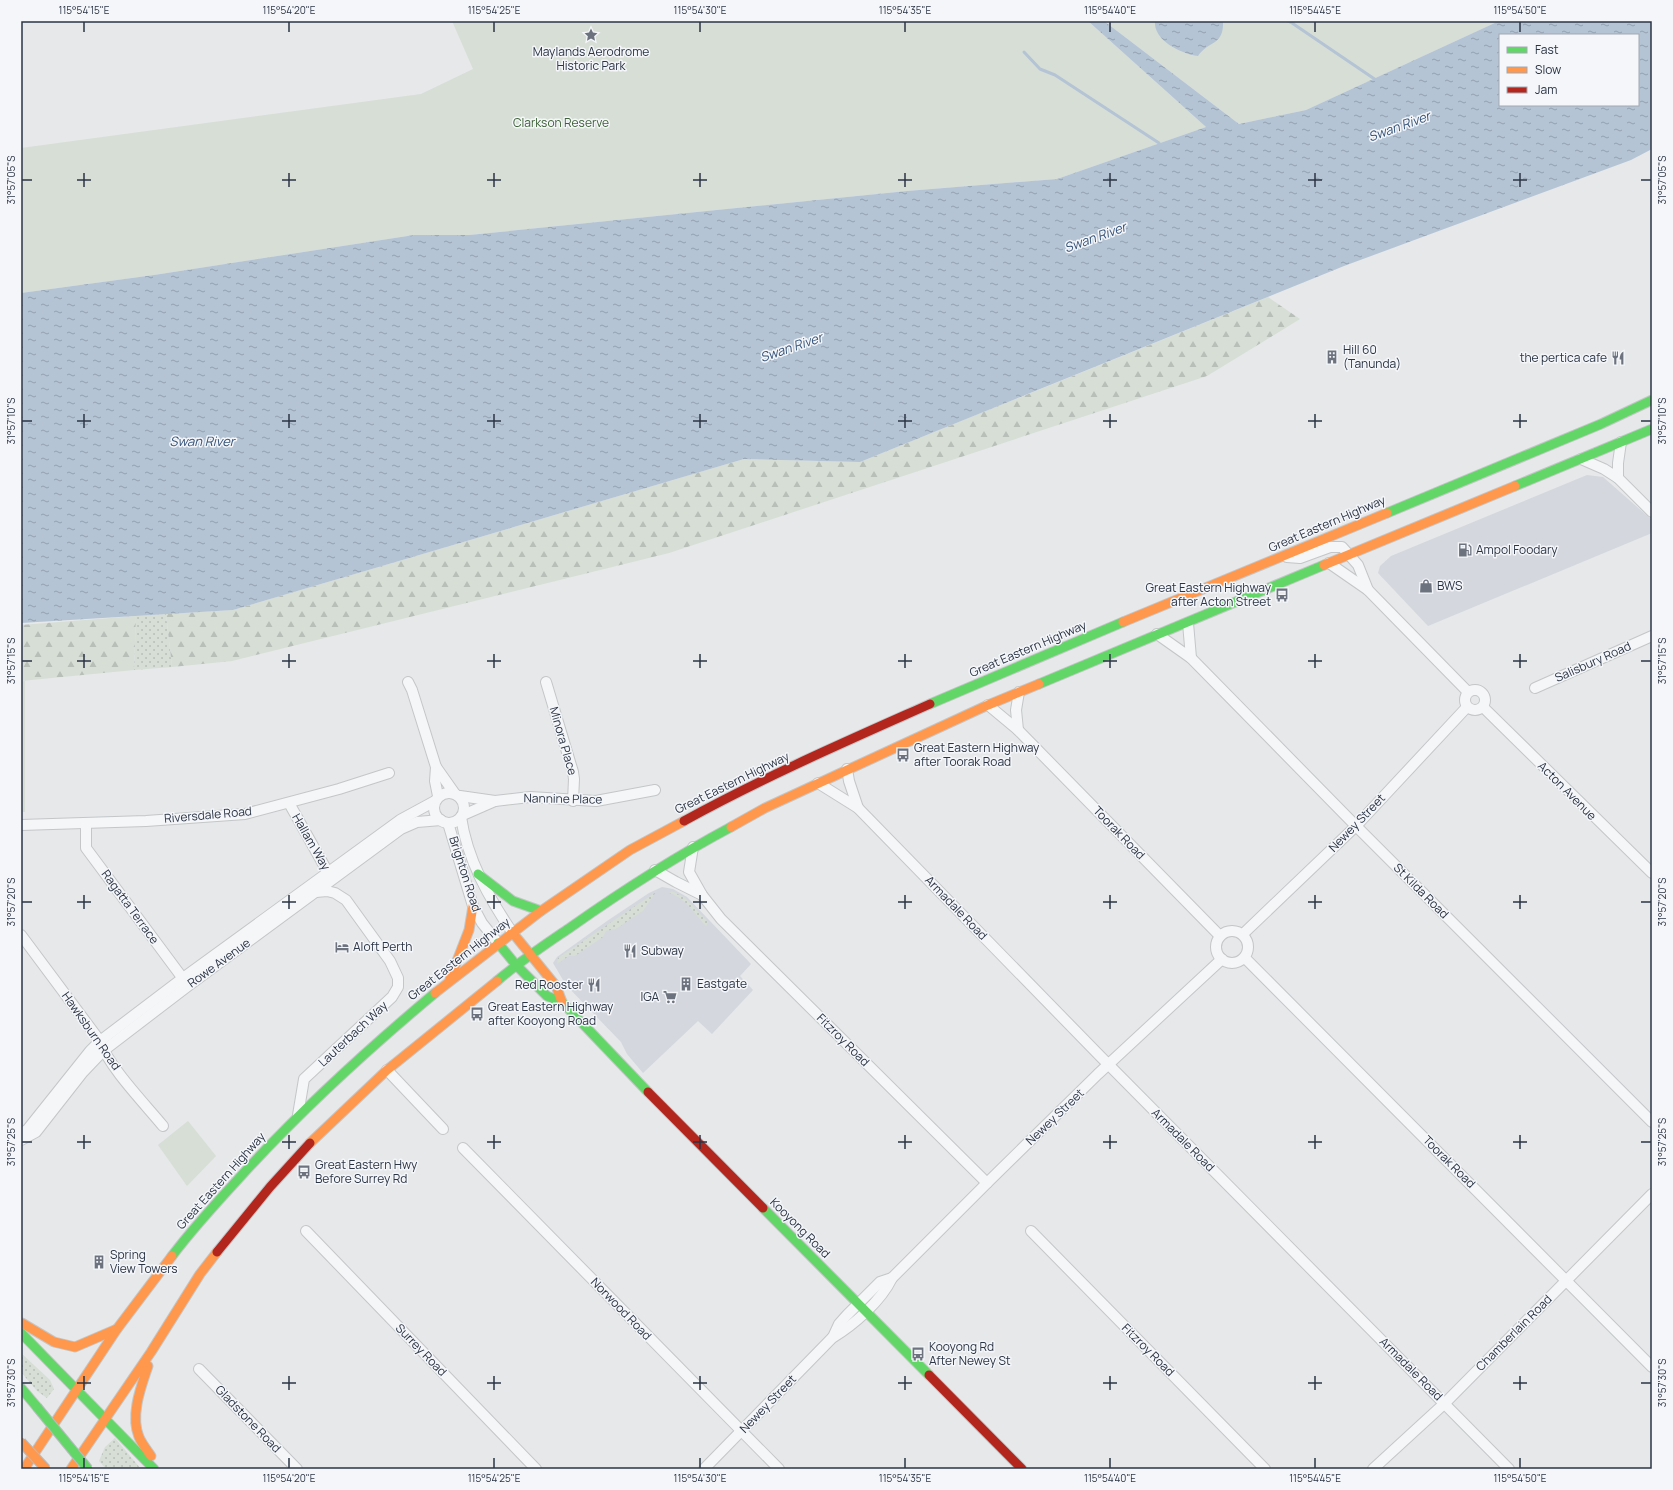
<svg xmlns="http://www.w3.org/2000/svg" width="1673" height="1490" viewBox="0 0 1673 1490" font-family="Manrope,sans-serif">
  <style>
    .built { fill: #d4d7dd }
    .grass { fill: url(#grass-dots) }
    .forest { fill: url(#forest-firs) }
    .green { fill: #d6ded6 }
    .water { fill: url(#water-ripples); fill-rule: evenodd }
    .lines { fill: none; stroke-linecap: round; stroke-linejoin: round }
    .stream { stroke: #b4c4d5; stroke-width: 3 }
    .street-casing { stroke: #c4c6c8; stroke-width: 12 }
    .fast-casing { stroke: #c4c6c8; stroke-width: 11 }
    .slow-casing { stroke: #c4c6c8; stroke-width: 11 }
    .jam-casing { stroke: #c4c6c8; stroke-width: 11 }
    .street { stroke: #f5f6f7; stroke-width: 10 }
    .fast { stroke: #63d668; stroke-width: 9 }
    .slow { stroke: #ff974d; stroke-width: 9 }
    .jam { stroke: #b3261e; stroke-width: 9 }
    .fast-bridge-casing { stroke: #b8bbbf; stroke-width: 11; stroke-linecap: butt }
    .slow-bridge-casing { stroke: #b8bbbf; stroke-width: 11; stroke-linecap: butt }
    .fast-bridge { stroke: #63d668; stroke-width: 9 }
    .slow-bridge { stroke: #ff974d; stroke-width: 9 }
    .ticks { fill: none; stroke: #2b3445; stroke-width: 1.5 }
    .labels { text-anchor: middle; stroke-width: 3; stroke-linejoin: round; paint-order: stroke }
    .poi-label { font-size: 12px; fill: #2b3445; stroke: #f4f6f9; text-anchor: start }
    .park-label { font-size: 12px; fill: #3f6138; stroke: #f4f6f9 }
    .street-label { font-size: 12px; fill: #2b3445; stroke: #f4f6f9 }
    .water-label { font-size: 13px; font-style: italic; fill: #34527a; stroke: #f4f6f9 }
    .neatline { fill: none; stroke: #2b3445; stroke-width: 1.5 }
    .ticks-label { font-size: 10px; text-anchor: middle; fill: #2b3445 }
  </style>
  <defs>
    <pattern id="grass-dots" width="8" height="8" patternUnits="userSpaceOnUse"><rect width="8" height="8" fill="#d6ded6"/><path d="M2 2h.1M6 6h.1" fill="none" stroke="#b8bfb9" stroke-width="1.8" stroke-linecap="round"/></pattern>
    <pattern id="forest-firs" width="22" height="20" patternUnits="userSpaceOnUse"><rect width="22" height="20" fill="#d6ded6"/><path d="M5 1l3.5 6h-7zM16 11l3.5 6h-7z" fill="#b8bfb9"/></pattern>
    <pattern id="water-ripples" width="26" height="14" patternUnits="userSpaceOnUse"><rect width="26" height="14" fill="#b4c4d5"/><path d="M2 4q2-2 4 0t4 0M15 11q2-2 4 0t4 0" fill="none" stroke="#93a0af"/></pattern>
  </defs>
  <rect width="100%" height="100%" fill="#e6e8ea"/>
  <!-- built -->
  <g class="built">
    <path d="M1587,475L1603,477L1652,520V533L1428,626L1378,573L1380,566L1391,556Z"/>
    <path d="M662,887L673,889L687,897L751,964L740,976L753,990L712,1034L698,1021L643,1073L627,1054L621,1042L566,985L553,963L557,957L607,921L649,893Z"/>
  </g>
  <!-- grass -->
  <g class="grass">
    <path d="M166,614L172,667L134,670L136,616Z"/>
    <path d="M672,891L685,898L708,922L707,925L706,926C695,915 686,898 669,893Z"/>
    <path d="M656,892L643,911L616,929L606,931L603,937L575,956H569L557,964L558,958Z"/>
    <path d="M21,1353L50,1380L54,1389L47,1398L37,1391L21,1372Z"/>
    <path d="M115,1438L141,1469H106L99,1461L105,1447Z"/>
  </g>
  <!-- forest -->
  <g class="forest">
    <path d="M1268,297L1300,319L1207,376L669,553L232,661L172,667L166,614L233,610L744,459L860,462Z"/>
    <path d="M136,616L134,670L21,681V625Z"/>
  </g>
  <!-- green -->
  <g class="green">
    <path d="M452,21H1088L1206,127L1057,179L907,191L469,235H414L154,275L21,293V148L421,94L473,69Z"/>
    <path d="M1104,21H1499L1306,110L1239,124Z"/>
    <rect x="21" y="681" width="4" height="131"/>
    <path d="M188,1121L216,1156L187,1186L158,1145Z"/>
  </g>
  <!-- water -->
  <g class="water">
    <path d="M1088,21H1104L1239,124L1306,110L1499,21H1652V149L1631,160L1344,266L860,462L744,459L233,610L21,623V293L154,275L414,235H469L907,191L1057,179L1206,127ZM1500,35H1638V105H1500Z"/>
    <path d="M1155,21H1223C1224,46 1209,40 1198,56C1181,54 1153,40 1155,21Z"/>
  </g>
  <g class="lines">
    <!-- stream -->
    <g class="stream">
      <path d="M1288,21L1292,23L1376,80"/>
      <path d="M1024,52L1040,69L1055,75L1159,143"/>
    </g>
    <!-- street casing -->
    <g class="street-casing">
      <g id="street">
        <path d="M1581,459L1604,469L1618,478L1652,512"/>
        <path d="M1618,478V463L1621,442"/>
        <path d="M1287,557L1300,558L1330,547H1342L1358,565L1368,590"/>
        <path d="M1329,563L1368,590L1468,692"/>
        <path d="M1188,623L1191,658"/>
        <path d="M1157,634L1191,658L1356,826L1652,1122"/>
        <path d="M408,682L412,690L436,767L435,781L438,796"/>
        <path d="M546,682L573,772L574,779L573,801"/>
        <path d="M1535,688L1652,636"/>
        <circle cx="1475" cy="700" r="10"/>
        <path d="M988,705L1018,730L1220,936"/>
        <path d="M1483,707L1652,873"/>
        <path d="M1018,730L1016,710L1019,692"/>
        <path d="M436,767L455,794"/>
        <path d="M847,769L849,781L858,808"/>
        <path d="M818,783L858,808L1100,1056L1509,1469"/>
        <circle cx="449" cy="808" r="15"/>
        <path d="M460,796L495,801"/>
        <path d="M289,803L331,878"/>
        <path d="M463,815L495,801L530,797L596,801L655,790"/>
        <path d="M461,817C467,859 489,898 512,932"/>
        <path d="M86,823V848L187,984"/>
        <path d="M448,823L473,906L482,923L498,943"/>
        <path d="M21,825L146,821L245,814L339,789L389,773"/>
        <path d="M693,847L689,872L702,895L721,919L987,1183"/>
        <path d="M655,870L676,882L702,895"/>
        <circle cx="1232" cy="947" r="16"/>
        <path d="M1243,934L1356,826L1467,707"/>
        <path d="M21,935L100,1041C108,1066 145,1104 163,1126"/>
        <path d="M1245,958L1652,1367"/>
        <path d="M387,1070L443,1129"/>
        <path d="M298,1115L304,1079L392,997L398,987V978L390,961L346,900L335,893L327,891L316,892"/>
        <path d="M21,1133L27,1130L90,1051L100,1041L183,978L400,820L435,801"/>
        <path d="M21,1140L36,1132L83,1072L103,1051L188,986L401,829L417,822L441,820"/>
        <path d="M463,1148L779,1469"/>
        <path d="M306,1231L536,1469"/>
        <path d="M1031,1231L1265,1469"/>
        <path d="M833,1337L839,1324L847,1315L880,1282L892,1278"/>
        <path d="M199,1369L297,1469"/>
        <path d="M704,1469L832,1338C854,1325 881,1301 892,1278L987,1183L1098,1074L1222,959"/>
        <path d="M1373,1469L1445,1403L1652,1194"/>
      </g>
    </g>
    <!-- fast casing -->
    <g class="fast-casing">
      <g id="fast">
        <path d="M1515,486L1652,429"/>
        <path d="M1387,513L1601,424L1652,400"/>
        <path d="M1039,684L1324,565"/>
        <path d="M930,704L1123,622"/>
        <path d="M478,874L513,901L541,911"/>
        <path d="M498,943L516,965L547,996L562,1002L648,1092"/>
        <path d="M497,981C520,961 546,944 571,927C622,891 675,857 731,827"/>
        <path d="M763,1208L929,1375"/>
        <path d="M172,1256C193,1228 217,1202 241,1176C301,1110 367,1050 435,993"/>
        <path d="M21,1333L154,1469"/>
        <path d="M21,1388L37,1407"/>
      </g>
    </g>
    <!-- slow casing -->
    <g class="slow-casing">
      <g id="slow">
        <path d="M1324,565L1515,486"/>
        <path d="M1123,622L1387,513"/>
        <path d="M731,827L765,808L988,705L1039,684"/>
        <path d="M512,932L556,986L562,1002"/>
        <path d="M450,979L469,930L473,906"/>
        <path d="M435,993L541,911L630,850L684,821"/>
        <path d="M310,1143L387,1070L497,981"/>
        <path d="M22,1323L54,1342L75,1347L117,1329"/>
        <path d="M148,1366C141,1387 130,1415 139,1437C142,1444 147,1450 151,1456"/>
        <path d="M24,1469L117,1329L172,1256"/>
        <path d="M71,1469L151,1352L200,1274L217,1252"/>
      </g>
    </g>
    <!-- jam casing -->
    <g class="jam-casing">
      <g id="jam">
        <path d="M684,821C764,777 847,741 930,704"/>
        <path d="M648,1092L763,1208"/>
        <path d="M217,1252L270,1187L310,1143"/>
        <path d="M929,1375L1022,1469"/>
      </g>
    </g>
    <!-- street -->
    <use href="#street" class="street"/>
    <!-- fast -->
    <use href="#fast" class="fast"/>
    <!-- slow -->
    <use href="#slow" class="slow"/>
    <!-- jam -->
    <use href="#jam" class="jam"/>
    <!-- fast-bridge casing -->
    <g class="fast-bridge-casing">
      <path id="fast-bridge" d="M37,1407L88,1469"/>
    </g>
    <!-- slow-bridge casing -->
    <g class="slow-bridge-casing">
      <path id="slow-bridge" d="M21,1442L46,1469"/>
    </g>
    <!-- fast-bridge -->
    <use href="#fast-bridge" class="fast-bridge"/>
    <!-- slow-bridge -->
    <use href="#slow-bridge" class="slow-bridge"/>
  </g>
  <!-- ticks -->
  <path class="ticks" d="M84,22V32M289,22V32M494,22V32M700,22V32M905,22V32M1110,22V32M1315,22V32M1520,22V32M84,173V187M289,173V187M494,173V187M700,173V187M905,173V187M1110,173V187M1315,173V187M1520,173V187M22,180H32M77,180H91M282,180H296M487,180H501M693,180H707M898,180H912M1103,180H1117M1308,180H1322M1513,180H1527M1641,180H1651M84,414V428M289,414V428M494,414V428M700,414V428M905,414V428M1110,414V428M1315,414V428M1520,414V428M22,421H32M77,421H91M282,421H296M487,421H501M693,421H707M898,421H912M1103,421H1117M1308,421H1322M1513,421H1527M1641,421H1651M84,654V668M289,654V668M494,654V668M700,654V668M905,654V668M1110,654V668M1315,654V668M1520,654V668M22,661H32M77,661H91M282,661H296M487,661H501M693,661H707M898,661H912M1103,661H1117M1308,661H1322M1513,661H1527M1641,661H1651M84,895V909M289,895V909M494,895V909M700,895V909M905,895V909M1110,895V909M1315,895V909M1520,895V909M22,902H32M77,902H91M282,902H296M487,902H501M693,902H707M898,902H912M1103,902H1117M1308,902H1322M1513,902H1527M1641,902H1651M84,1135V1149M289,1135V1149M494,1135V1149M700,1135V1149M905,1135V1149M1110,1135V1149M1315,1135V1149M1520,1135V1149M22,1142H32M77,1142H91M282,1142H296M487,1142H501M693,1142H707M898,1142H912M1103,1142H1117M1308,1142H1322M1513,1142H1527M1641,1142H1651M84,1376V1390M289,1376V1390M494,1376V1390M700,1376V1390M905,1376V1390M1110,1376V1390M1315,1376V1390M1520,1376V1390M22,1383H32M77,1383H91M282,1383H296M487,1383H501M693,1383H707M898,1383H912M1103,1383H1117M1308,1383H1322M1513,1383H1527M1641,1383H1651M84,1458V1468M289,1458V1468M494,1458V1468M700,1458V1468M905,1458V1468M1110,1458V1468M1315,1458V1468M1520,1458V1468"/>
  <!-- icons -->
  <defs>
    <g id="sight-bare" transform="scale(1.08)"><path d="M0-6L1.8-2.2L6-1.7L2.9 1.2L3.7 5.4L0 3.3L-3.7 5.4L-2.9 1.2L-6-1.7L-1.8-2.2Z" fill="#6c737f" stroke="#f4f6f9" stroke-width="2.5" paint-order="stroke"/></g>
    <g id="building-bare" transform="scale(1.08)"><path d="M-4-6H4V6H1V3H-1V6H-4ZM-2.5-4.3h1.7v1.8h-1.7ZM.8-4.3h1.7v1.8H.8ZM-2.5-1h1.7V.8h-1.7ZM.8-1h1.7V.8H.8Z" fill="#6c737f" stroke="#f4f6f9" stroke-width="2.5" paint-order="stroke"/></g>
    <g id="restaurant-bare" transform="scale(1.08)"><path d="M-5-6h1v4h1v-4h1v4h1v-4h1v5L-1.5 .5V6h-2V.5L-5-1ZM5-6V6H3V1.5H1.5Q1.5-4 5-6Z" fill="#6c737f" stroke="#f4f6f9" stroke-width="2.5" paint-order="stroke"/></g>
    <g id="fuel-bare" transform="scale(1.08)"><path d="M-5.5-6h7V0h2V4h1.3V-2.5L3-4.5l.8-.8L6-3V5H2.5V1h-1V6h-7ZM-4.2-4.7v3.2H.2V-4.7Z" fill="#6c737f" stroke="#f4f6f9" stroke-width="2.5" paint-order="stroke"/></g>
    <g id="shop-bare" transform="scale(1.08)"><path d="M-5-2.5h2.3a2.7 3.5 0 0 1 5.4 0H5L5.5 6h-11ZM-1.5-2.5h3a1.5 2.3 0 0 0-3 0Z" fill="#6c737f" stroke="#f4f6f9" stroke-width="2.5" paint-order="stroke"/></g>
    <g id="bus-bare" transform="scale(1.08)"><path d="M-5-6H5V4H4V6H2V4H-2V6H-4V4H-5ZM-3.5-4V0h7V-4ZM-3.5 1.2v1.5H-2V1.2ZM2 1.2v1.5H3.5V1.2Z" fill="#6c737f" stroke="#f4f6f9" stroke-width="2.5" paint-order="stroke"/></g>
    <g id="hotel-bare" transform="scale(1.08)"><path d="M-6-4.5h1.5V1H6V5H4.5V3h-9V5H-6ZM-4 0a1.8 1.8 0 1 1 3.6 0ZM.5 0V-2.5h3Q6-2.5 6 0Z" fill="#6c737f" stroke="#f4f6f9" stroke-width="2.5" paint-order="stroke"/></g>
    <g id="supermarket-bare" transform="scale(1.08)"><path d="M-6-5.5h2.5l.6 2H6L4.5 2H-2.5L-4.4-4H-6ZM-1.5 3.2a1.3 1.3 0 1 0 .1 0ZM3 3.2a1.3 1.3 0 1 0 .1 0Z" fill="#6c737f" stroke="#f4f6f9" stroke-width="2.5" paint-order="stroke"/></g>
  </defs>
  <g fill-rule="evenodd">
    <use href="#sight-bare" x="591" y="35"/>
    <use href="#building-bare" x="1332" y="357"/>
    <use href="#restaurant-bare" x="1618" y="358"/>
    <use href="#fuel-bare" x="1465" y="550"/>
    <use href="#shop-bare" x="1426" y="586"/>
    <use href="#bus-bare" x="1282" y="595"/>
    <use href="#bus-bare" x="903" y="755"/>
    <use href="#hotel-bare" x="342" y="947"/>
    <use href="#restaurant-bare" x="630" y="951"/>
    <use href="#building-bare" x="686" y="984"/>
    <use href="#restaurant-bare" x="594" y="985"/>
    <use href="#supermarket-bare" x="670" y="997"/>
    <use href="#bus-bare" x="477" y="1014"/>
    <use href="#bus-bare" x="304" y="1172"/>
    <use href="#building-bare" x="99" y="1262"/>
    <use href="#bus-bare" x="918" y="1354"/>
  </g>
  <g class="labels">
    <!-- poi labels -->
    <g class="poi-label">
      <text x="591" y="56" text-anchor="middle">Maylands Aerodrome<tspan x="591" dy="14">Historic Park</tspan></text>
      <text x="1343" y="354">Hill 60<tspan x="1343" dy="14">(Tanunda)</tspan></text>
      <text x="1607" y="362" text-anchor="end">the pertica cafe</text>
      <text x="1476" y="554">Ampol Foodary</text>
      <text x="1437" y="590">BWS</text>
      <text x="1271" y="592" text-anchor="end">Great Eastern Highway<tspan x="1271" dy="14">after Acton Street</tspan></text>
      <text x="914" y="752">Great Eastern Highway<tspan x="914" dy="14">after Toorak Road</tspan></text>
      <text x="353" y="951">Aloft Perth</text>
      <text x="641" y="955">Subway</text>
      <text x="697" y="988">Eastgate</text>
      <text x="583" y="989" text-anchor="end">Red Rooster</text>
      <text x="659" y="1001" text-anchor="end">IGA</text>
      <text x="488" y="1011">Great Eastern Highway<tspan x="488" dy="14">after Kooyong Road</tspan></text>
      <text x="315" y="1169">Great Eastern Hwy<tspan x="315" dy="14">Before Surrey Rd</tspan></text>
      <text x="110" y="1259">Spring<tspan x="110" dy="14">View Towers</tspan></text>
      <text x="929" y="1351">Kooyong Rd<tspan x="929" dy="14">After Newey St</tspan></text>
    </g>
    <!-- park labels -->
    <g class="park-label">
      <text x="561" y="127">Clarkson Reserve</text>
    </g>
    <!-- street labels -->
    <g class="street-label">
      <text transform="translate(1327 524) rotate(-23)" y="4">Great Eastern Highway</text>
      <text transform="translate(1028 649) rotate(-23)" y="4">Great Eastern Highway</text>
      <text transform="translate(1593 662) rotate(-24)" y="4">Salisbury Road</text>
      <text transform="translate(563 741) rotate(74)" y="4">Minora Place</text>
      <text transform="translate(732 783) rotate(-26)" y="4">Great Eastern Highway</text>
      <text transform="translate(1567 791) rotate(45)" y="4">Acton Avenue</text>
      <text transform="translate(563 799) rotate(1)" y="4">Nannine Place</text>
      <text transform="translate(208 815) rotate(-5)" y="4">Riversdale Road</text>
      <text transform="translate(1357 823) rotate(-46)" y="4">Newey Street</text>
      <text transform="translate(1119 833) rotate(46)" y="4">Toorak Road</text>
      <text transform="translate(311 842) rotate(60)" y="4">Hallam Way</text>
      <text transform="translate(465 874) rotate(72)" y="4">Brighton Road</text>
      <text transform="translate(1421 891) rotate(45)" y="4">St Kilda Road</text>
      <text transform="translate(130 907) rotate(54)" y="4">Ragatta Terrace</text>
      <text transform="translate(956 908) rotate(46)" y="4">Armadale Road</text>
      <text transform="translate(459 959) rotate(-38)" y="4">Great Eastern Highway</text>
      <text transform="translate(219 963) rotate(-36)" y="4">Rowe Avenue</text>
      <text transform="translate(91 1031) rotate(55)" y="4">Hawksburn Road</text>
      <text transform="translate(353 1034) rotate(-43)" y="4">Lauterbach Way</text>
      <text transform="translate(843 1040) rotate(45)" y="4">Fitzroy Road</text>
      <text transform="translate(1055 1117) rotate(-44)" y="4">Newey Street</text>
      <text transform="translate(1183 1140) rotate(45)" y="4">Armadale Road</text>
      <text transform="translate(1449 1162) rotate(45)" y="4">Toorak Road</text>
      <text transform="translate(221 1181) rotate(-48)" y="4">Great Eastern Highway</text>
      <text transform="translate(800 1228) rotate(45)" y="4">Kooyong Road</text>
      <text transform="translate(621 1309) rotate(46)" y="4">Norwood Road</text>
      <text transform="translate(1514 1333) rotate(-45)" y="4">Chamberlain Road</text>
      <text transform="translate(421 1350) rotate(46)" y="4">Surrey Road</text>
      <text transform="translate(1148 1350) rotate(45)" y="4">Fitzroy Road</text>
      <text transform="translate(1411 1369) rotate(45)" y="4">Armadale Road</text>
      <text transform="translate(768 1404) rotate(-46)" y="4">Newey Street</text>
      <text transform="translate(248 1419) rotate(46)" y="4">Gladstone Road</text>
    </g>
    <!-- water labels -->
    <g class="water-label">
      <text transform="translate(1399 126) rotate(-20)" y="5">Swan River</text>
      <text transform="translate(1095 237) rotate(-20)" y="5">Swan River</text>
      <text transform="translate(791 347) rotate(-19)" y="5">Swan River</text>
      <text x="202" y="446">Swan River</text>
    </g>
  </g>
  <!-- border -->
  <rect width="1673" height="1490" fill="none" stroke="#f4f6f9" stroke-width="44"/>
  <!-- legend -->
  <rect x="1499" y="34" width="140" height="72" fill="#f4f6f9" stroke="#a4a8b1"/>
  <rect x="1507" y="47" width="20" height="6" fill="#63d668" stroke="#a4a8b1"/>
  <text x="1535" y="54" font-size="12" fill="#2b3445">Fast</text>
  <rect x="1507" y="67" width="20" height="6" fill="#ff974d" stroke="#a4a8b1"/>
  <text x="1535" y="74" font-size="12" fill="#2b3445">Slow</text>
  <rect x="1507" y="87" width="20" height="6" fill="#b3261e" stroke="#a4a8b1"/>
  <text x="1535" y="94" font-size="12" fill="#2b3445">Jam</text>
  <rect x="22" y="22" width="1629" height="1446" class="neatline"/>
  <g class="ticks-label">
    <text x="84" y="14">115°54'15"E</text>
    <text x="289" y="14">115°54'20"E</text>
    <text x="494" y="14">115°54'25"E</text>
    <text x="700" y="14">115°54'30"E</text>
    <text x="905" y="14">115°54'35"E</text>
    <text x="1110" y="14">115°54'40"E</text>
    <text x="1315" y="14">115°54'45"E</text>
    <text x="1520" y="14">115°54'50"E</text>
    <text transform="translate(11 180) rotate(-90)" y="4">31°57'05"S</text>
    <text transform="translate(1662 180) rotate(-90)" y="4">31°57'05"S</text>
    <text transform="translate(11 421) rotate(-90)" y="4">31°57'10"S</text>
    <text transform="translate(1662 421) rotate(-90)" y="4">31°57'10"S</text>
    <text transform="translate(11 661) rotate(-90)" y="4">31°57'15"S</text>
    <text transform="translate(1662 661) rotate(-90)" y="4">31°57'15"S</text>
    <text transform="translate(11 902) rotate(-90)" y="4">31°57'20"S</text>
    <text transform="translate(1662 902) rotate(-90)" y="4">31°57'20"S</text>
    <text transform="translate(11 1142) rotate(-90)" y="4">31°57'25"S</text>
    <text transform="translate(1662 1142) rotate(-90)" y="4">31°57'25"S</text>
    <text transform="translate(11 1383) rotate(-90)" y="4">31°57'30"S</text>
    <text transform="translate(1662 1383) rotate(-90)" y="4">31°57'30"S</text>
    <text x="84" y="1482">115°54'15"E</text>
    <text x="289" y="1482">115°54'20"E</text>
    <text x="494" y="1482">115°54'25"E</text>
    <text x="700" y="1482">115°54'30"E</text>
    <text x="905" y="1482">115°54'35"E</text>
    <text x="1110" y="1482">115°54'40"E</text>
    <text x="1315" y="1482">115°54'45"E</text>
    <text x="1520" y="1482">115°54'50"E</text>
  </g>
</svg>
